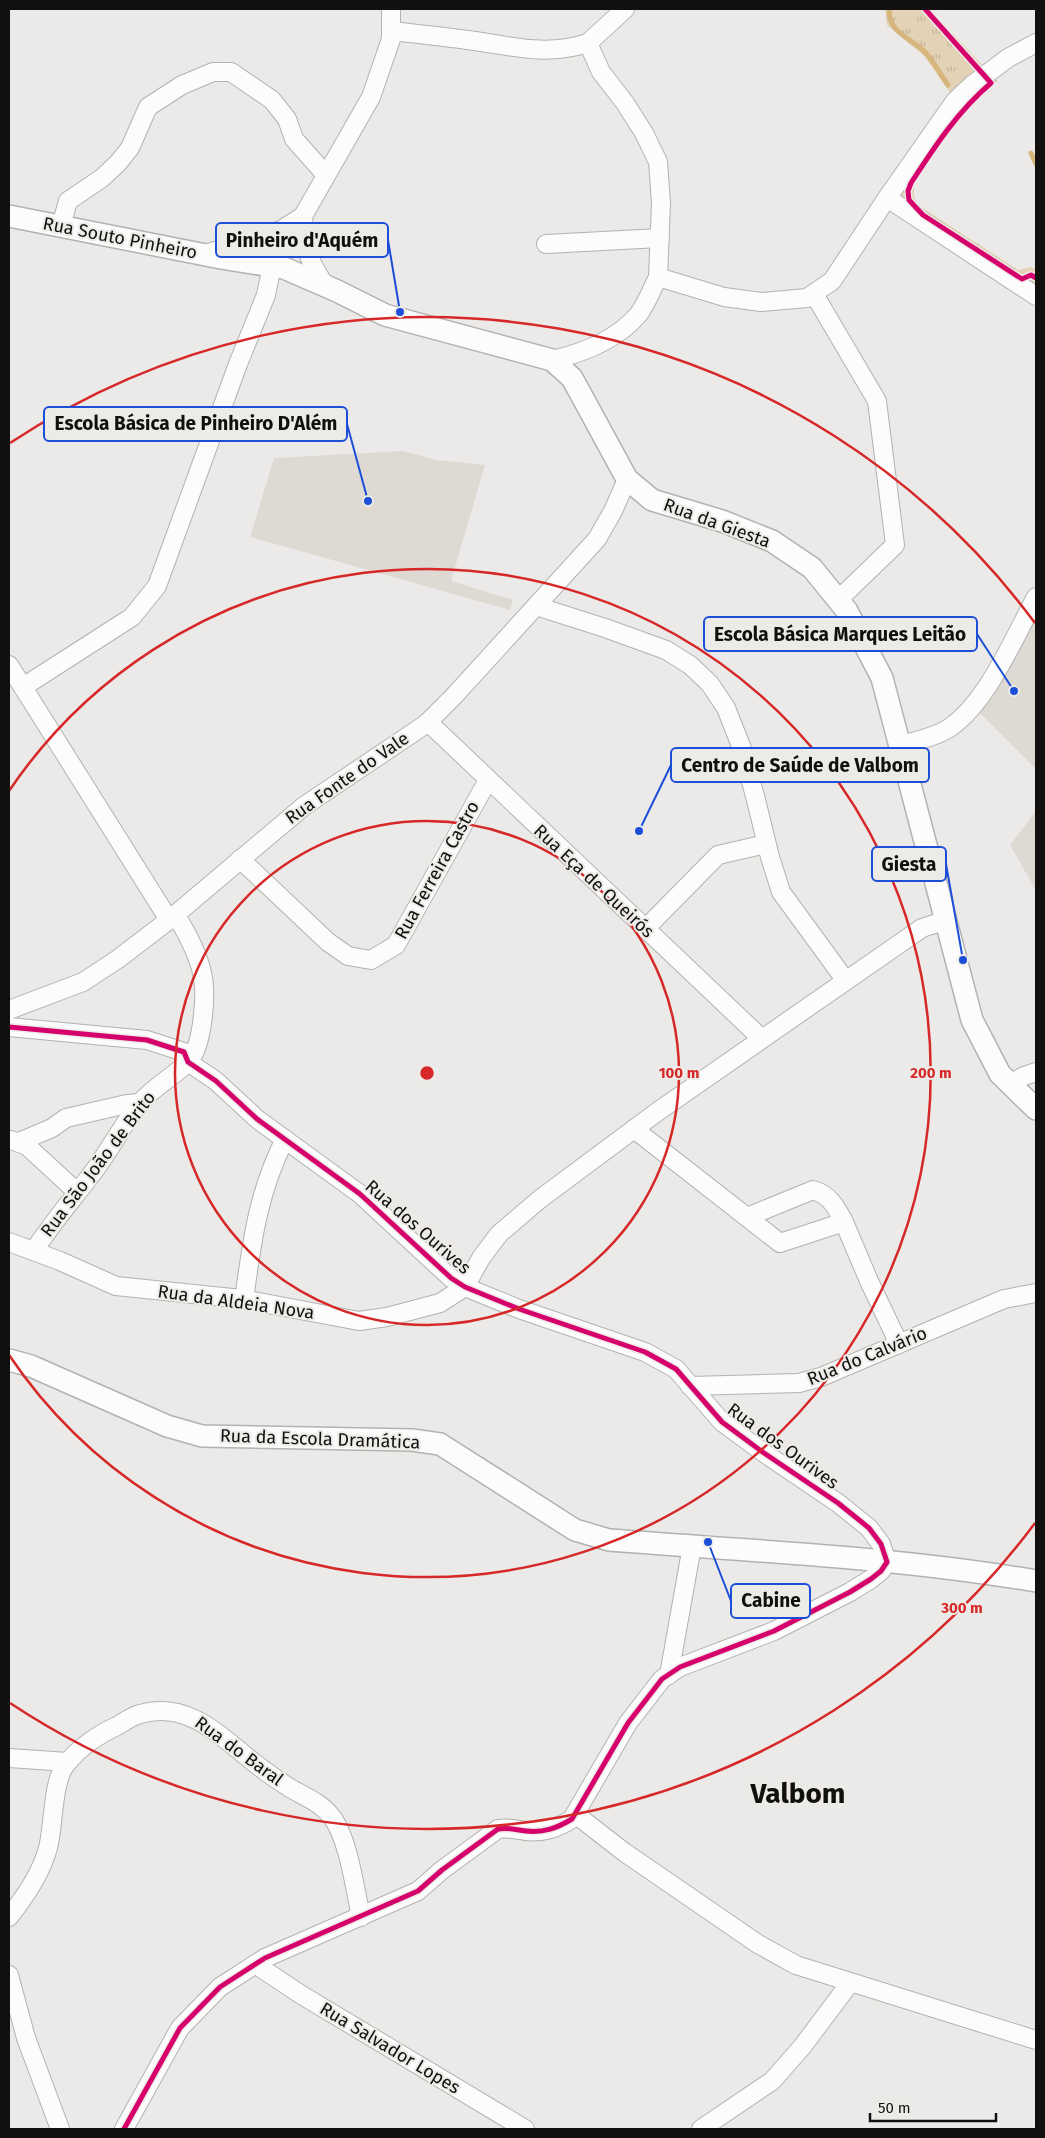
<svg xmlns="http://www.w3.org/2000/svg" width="1045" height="2138" viewBox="0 0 1045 2138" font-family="'Fira Sans',sans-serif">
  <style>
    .built { fill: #dedad3 }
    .park { fill: url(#park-tufts) }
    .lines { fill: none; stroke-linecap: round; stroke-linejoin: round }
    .stream { stroke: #d6b67d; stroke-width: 5 }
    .minor-casing { stroke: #b3b2b0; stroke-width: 20 }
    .tertiary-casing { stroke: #b3b2b0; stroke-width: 24 }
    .minor { stroke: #fcfcfc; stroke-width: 18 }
    .tertiary { stroke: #fcfcfc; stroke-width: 21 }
    .cycleway-casing { stroke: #edebe7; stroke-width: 8 }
    .cycleway { stroke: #d6006c; stroke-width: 5 }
    .ring { fill: none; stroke: #d62828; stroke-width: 2.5 }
    .labels { text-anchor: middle; stroke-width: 4; stroke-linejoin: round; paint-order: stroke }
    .street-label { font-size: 18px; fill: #11100f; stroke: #edebe7 }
    .town-label { font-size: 28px; font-weight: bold; fill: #11100f; stroke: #edebe7 }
    .centre { fill: #d62828; stroke: #edebe7; stroke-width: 2.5 }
    .ring-label { font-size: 15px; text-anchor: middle; font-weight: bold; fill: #d62828; stroke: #edebe7; stroke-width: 4; stroke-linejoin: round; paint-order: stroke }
    .leader { fill: none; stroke: #1d4ed8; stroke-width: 2 }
    .callout-dot { fill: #1d4ed8; stroke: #edebe7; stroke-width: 2 }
    .callout { fill: #edebe7; stroke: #1d4ed8; stroke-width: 2 }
    .callout-label { font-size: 19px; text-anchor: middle; font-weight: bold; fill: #11100f }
  </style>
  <defs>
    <pattern id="park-tufts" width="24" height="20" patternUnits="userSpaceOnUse" patternTransform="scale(1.25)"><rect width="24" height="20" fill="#e4d2b6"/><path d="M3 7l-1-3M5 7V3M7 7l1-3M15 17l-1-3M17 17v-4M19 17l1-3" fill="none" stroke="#c3b39b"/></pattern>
  </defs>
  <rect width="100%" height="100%" fill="#eceae8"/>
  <!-- built -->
  <g class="built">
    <path d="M403,451L437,460L485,465L451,581L513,600L510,610L250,537L274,458Z"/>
    <path d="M1036,616V769L978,711L1008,671L1027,626Z"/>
    <path d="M1036,811V891L1010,845Z"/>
  </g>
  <!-- park -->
  <path class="park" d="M885,9H930L997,81C962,110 939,147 914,184V197L918,205L1018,270L1031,267L1036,270V294L901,198L903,185L959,105L925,57L887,25Z"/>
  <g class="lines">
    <!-- stream -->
    <g class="stream">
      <path d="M889,9C889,34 910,37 925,52C934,62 940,74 948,85"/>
      <path d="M1031,153L1036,164"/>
    </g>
    <!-- minor casing -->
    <g class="minor-casing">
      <g id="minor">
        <path d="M391,31C419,34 447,37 475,41C515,47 547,56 588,43L601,72L625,103L644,133L658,162L661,203L658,277"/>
        <path d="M588,43L625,9"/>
        <path d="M887,198L1036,296"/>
        <path d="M303,216C305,247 307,259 325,285"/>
        <path d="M61,226L68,201L102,178L118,163L130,148L148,107L182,85L213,72H231L272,100L287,119L294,139L326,175"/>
        <path d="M546,244L660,238"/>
        <path d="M202,255L281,230L303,216L371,97L391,39V9"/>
        <path d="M814,294L877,401L895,545L838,600"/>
        <path d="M552,360C583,353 616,340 638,315C646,305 652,289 658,277L724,297L761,302L807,298L832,281L887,198L955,101L972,85L1008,58L1036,43"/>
        <path d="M536,606L605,628L666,650L690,665L710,684L726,708L741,746L755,796L770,857L781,892L846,981"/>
        <path d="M9,665L169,920"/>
        <path d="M23,687L132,617L157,586L238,364L266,295L272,266"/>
        <path d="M428,722L762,1039"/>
        <path d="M901,745C915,741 931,738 944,731C984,710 1015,636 1036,597"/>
        <path d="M240,859L328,942L348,956L371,960L396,945L488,780"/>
        <path d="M645,929L718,855L766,844"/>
        <path d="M9,1010L83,982L118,959L169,920L304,806L426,724L454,696L597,539L613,511L627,479"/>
        <path d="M9,1027L147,1040L184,1052L188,1062L216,1081L257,1119L360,1194L451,1278L465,1287L519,1309L645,1352L676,1369L722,1422L764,1453L838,1503L869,1528L881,1544L887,1562L881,1571L871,1579L850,1592L774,1631L680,1667L662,1679L628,1723L572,1819C557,1828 544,1833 526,1831C516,1830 508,1827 498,1829L442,1870L418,1891L265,1958L220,1987L180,2028L124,2129"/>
        <path d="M1010,1084L1024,1076L1036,1072"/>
        <path d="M634,1129L780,1243L844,1222L869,1281L899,1344"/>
        <path d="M11,1140L27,1146L77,1192"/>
        <path d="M19,1142L52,1128L66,1118L127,1104L140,1103"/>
        <path d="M747,1217L813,1190C830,1195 836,1207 844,1222"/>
        <path d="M9,1242L60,1261L116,1286L242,1299L359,1321L387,1317L440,1303L465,1287L481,1258L499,1234L540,1199L657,1112L922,928L947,920"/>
        <path d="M34,1251C51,1224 72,1200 91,1175C109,1152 122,1125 140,1103C154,1086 175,1076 189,1061C203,1045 207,993 202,973C199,957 185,928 175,915"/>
        <path d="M244,1300C252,1241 258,1192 285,1139"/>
        <path d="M690,1386L799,1383L821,1377L1004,1299L1036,1293"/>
        <path d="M669,1675L692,1546"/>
        <path d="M9,1758L68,1762"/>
        <path d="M575,1814L624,1852L758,1944L796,1965L1036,2040"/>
        <path d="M9,1917C25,1897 41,1874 48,1848C54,1825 52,1782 66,1764C80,1747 97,1735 117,1726C124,1722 132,1716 140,1714C193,1699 227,1744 265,1771C273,1777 282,1783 290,1788C305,1797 320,1802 331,1816C348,1836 355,1889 361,1917"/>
        <path d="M255,1964L300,1994L525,2129"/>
        <path d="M9,1975L26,2038L60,2129"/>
        <path d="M701,2129L772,2081L802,2047L850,1983"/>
      </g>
    </g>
    <!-- tertiary casing -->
    <g class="tertiary-casing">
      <g id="tertiary">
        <path d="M9,216L221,258L284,268L337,291L385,315L552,360L572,378L627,479L652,500L722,521L772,541L812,568L847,611L882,678L972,1020L1000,1074L1036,1109"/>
        <path d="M9,1360L31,1366L167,1426L202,1436L412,1440L440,1444L575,1530L609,1540C752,1551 895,1557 1036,1581"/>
      </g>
    </g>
    <!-- minor -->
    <use href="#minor" class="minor"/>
    <!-- tertiary -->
    <use href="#tertiary" class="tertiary"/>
    <!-- cycleway casing -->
    <g class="cycleway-casing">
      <g id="cycleway">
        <path d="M925,9L991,83C958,111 935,146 911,183L908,191L909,200L923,215L1022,279L1031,275L1036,278"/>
        <path d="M9,1027L147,1040L184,1052L188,1062L216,1081L257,1119L360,1194L451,1278L465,1287L519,1309L645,1352L676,1369L722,1422L764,1453L838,1503L869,1528L881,1544L887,1562L881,1571L871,1579L850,1592L774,1631L680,1667L662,1679L628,1723L572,1819C557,1828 544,1833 526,1831C516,1830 508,1827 498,1829L442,1870L418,1891L265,1958L220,1987L180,2028L124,2129"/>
      </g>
    </g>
    <!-- cycleway -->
    <use href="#cycleway" class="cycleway"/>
  </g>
  <!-- distance rings -->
  <g class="ring">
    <circle cx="427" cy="1073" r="252"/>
    <path d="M9 791A504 504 0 1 1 9 1355"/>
    <path d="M1035 1523A756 756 0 0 1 10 1703M10 443A756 756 0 0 1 1035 623"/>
  </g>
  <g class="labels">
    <!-- street labels -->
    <g class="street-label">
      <text transform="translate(120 238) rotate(11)" y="6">Rua Souto Pinheiro</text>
      <text transform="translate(717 523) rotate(20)" y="6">Rua da Giesta</text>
      <text transform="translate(347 778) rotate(-35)" y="6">Rua Fonte do Vale</text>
      <text transform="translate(437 870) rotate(-61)" y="6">Rua Ferreira Castro</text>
      <text transform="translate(594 881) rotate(43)" y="6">Rua Eça de Queirós</text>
      <text transform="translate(98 1164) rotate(-53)" y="6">Rua São João de Brito</text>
      <text transform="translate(418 1227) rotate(41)" y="6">Rua dos Ourives</text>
      <text transform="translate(236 1302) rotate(8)" y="6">Rua da Aldeia Nova</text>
      <text transform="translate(867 1356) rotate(-22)" y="6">Rua do Calvário</text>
      <text transform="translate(320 1439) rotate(2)" y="6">Rua da Escola Dramática</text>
      <text transform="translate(783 1446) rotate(36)" y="6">Rua dos Ourives</text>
      <text transform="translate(239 1751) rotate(36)" y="6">Rua do Baral</text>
      <text transform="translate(390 2048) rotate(31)" y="6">Rua Salvador Lopes</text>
    </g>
    <!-- town labels -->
    <g class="town-label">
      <text x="798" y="1803">Valbom</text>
    </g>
  </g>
  <circle cx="427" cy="1073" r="8" class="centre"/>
  <g class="ring-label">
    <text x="679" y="1078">100 m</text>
    <text x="931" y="1078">200 m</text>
    <text x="962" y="1613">300 m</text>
  </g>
  <!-- callouts -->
  <path class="leader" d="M400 312L388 240M368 501L347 424M1014 691L977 634M639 831L671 765M963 960L946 864M708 1542L731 1601"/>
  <g class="callout-dot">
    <circle cx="400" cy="312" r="5"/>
    <circle cx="368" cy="501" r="5"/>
    <circle cx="1014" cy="691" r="5"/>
    <circle cx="639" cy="831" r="5"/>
    <circle cx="963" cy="960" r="5"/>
    <circle cx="708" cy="1542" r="5"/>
  </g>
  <g class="callout">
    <rect x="216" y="223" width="172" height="34" rx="5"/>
    <rect x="44" y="407" width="303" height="34" rx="5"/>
    <rect x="704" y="617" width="273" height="34" rx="5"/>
    <rect x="671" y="748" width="258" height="34" rx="5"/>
    <rect x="872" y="847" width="74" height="34" rx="5"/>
    <rect x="731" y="1584" width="79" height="34" rx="5"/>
  </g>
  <g class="callout-label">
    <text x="302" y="247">Pinheiro d'Aquém</text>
    <text x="196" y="430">Escola Básica de Pinheiro D'Além</text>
    <text x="840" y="641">Escola Básica Marques Leitão</text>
    <text x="800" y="772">Centro de Saúde de Valbom</text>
    <text x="909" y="871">Giesta</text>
    <text x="771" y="1607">Cabine</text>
  </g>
  <!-- border -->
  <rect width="1045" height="2138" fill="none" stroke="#11100f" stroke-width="20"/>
  <!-- scale -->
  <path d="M870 2113v8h126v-8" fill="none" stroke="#11100f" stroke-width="2.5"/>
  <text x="878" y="2113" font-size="15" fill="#11100f" stroke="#edebe7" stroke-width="4" paint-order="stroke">50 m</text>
</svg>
